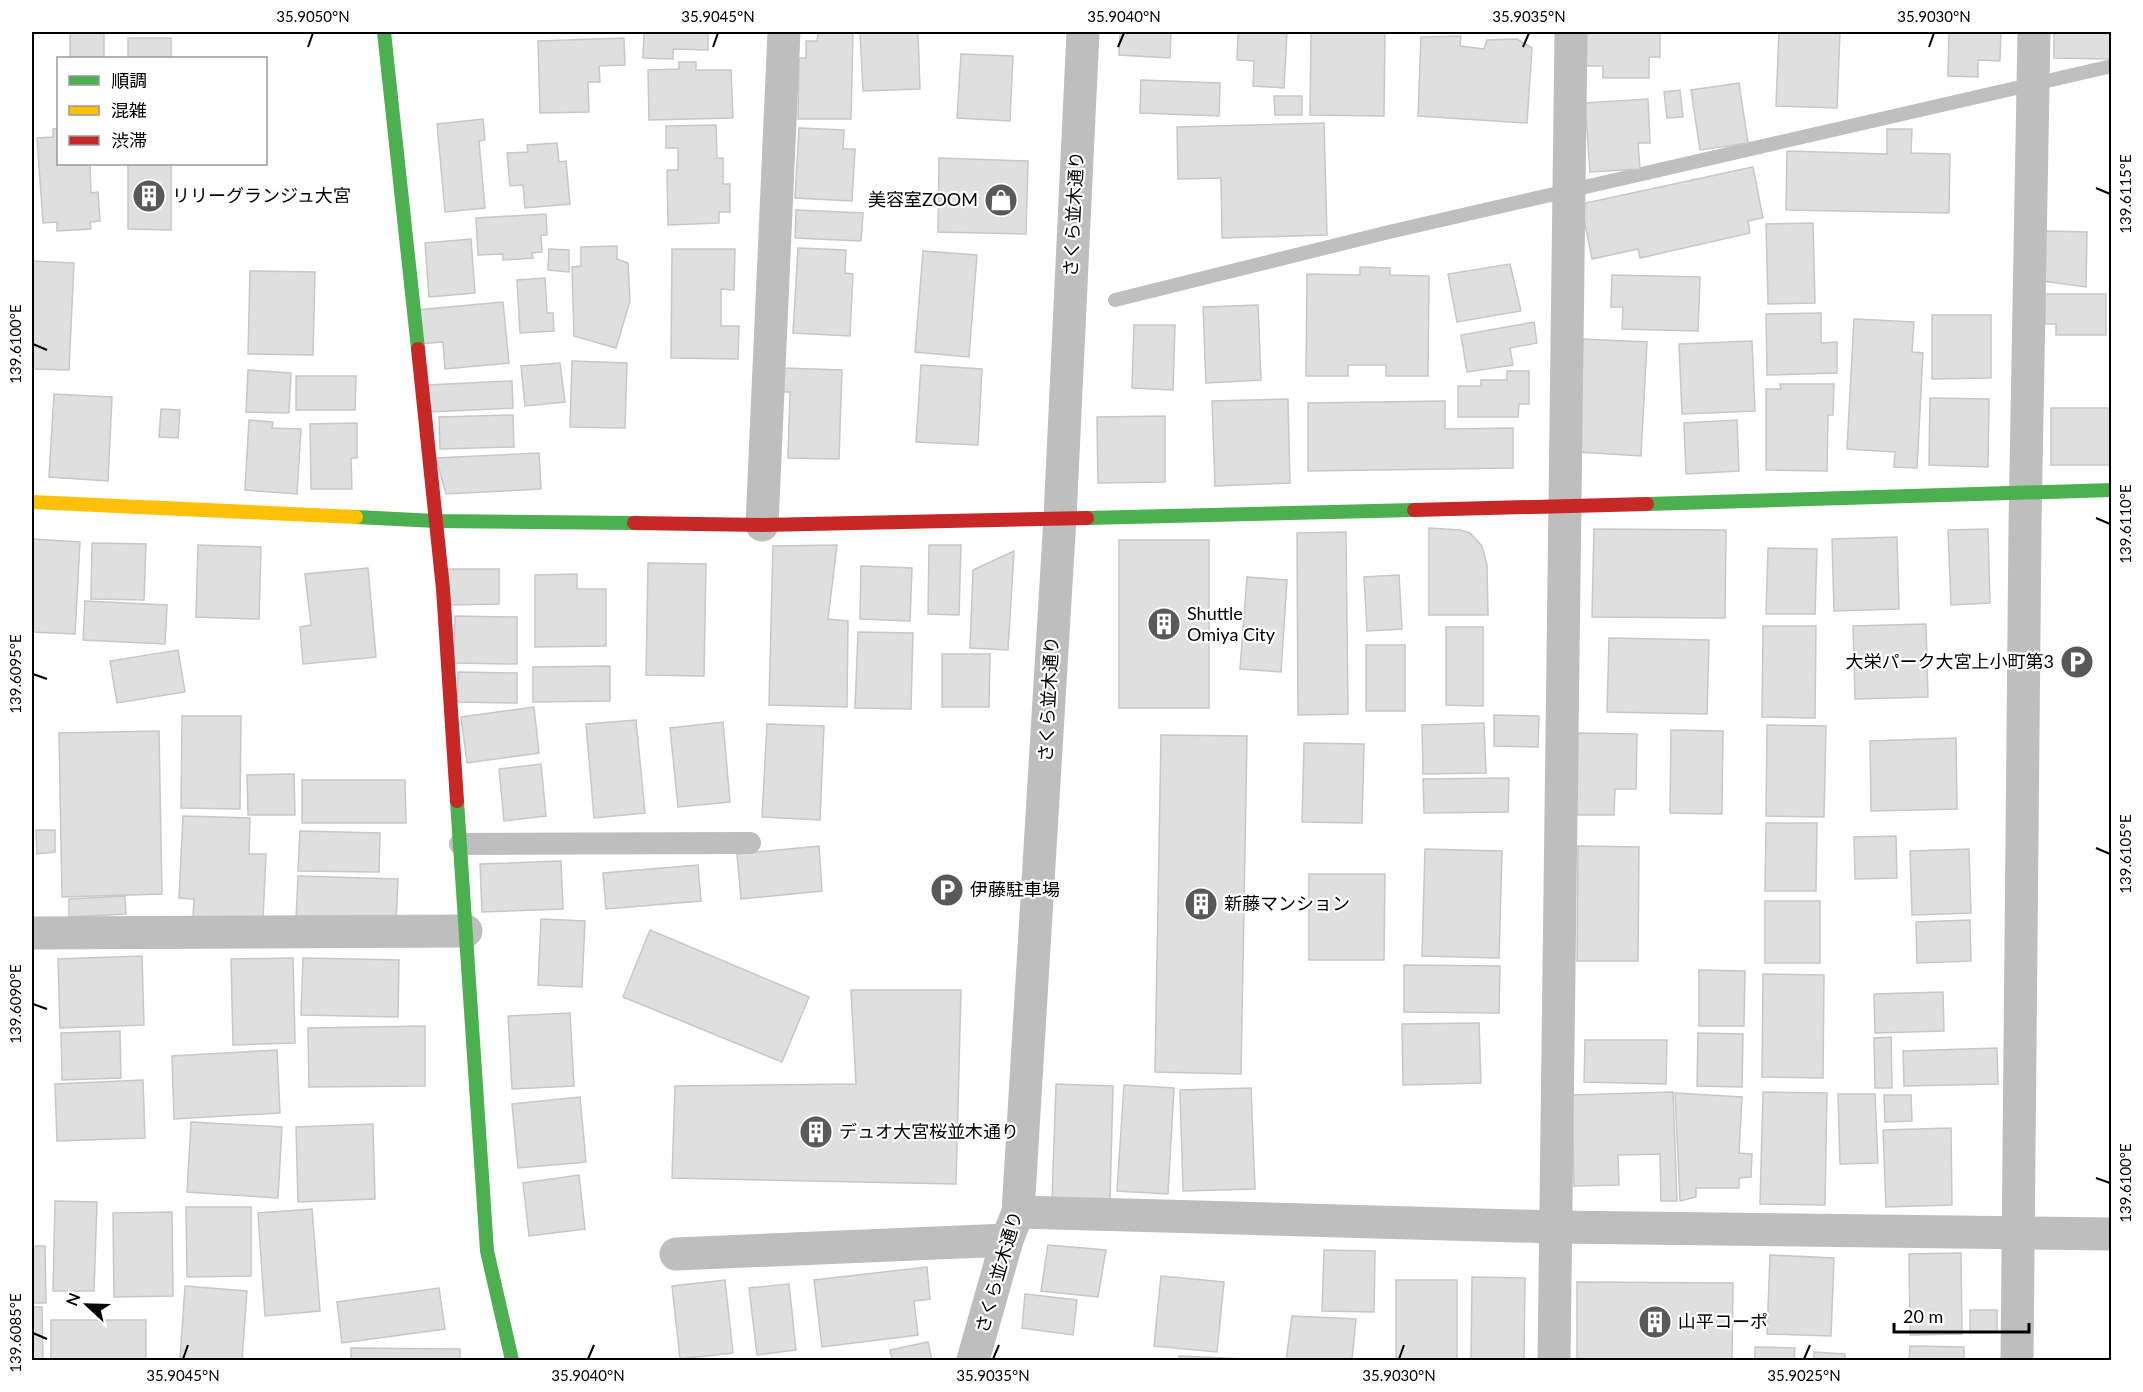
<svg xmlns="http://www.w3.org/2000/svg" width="2143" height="1392" viewBox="0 0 2143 1392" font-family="Lato,'Noto Sans JP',sans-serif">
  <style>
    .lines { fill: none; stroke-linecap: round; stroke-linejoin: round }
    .stream { stroke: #bfbfbf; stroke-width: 14 }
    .building { fill: #dfdfdf; stroke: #c7c7c7; stroke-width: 1.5 }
    .lane { stroke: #bebebe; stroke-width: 22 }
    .street { stroke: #bebebe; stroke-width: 33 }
    .fast { stroke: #4caf50; stroke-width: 14 }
    .slow { stroke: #ffc107; stroke-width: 14 }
    .jam { stroke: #c62828; stroke-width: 14 }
    .ticks { fill: none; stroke: #000; stroke-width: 2 }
    .labels { text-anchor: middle; stroke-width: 4.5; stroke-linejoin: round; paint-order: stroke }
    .poi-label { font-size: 18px; fill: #000; stroke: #fff; text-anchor: start }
    .street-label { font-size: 18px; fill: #000; stroke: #fff }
    .neatline { fill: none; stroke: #000; stroke-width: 2 }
    .ticks-label { font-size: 15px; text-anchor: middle; fill: #000 }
  </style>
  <rect width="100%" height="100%" fill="#fff"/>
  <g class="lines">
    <!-- stream -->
    <path class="stream" d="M1115,300L1389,232L2112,66"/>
  </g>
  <!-- building -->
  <g class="building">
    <rect x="70" y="32" width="34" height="26"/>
    <rect x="532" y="32" width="71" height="1"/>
    <path d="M644,32H708V50L673,49V59L643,58Z"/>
    <path d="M818,32H853L851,119H798L799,58H806V41H817Z"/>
    <path d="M860,32H918L920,89L863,91Z"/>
    <path d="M1120,32H1171L1170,58L1119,55Z"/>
    <path d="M1238,32H1287L1284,88L1253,86L1254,61L1237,60Z"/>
    <path d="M1311,32H1385L1384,116L1310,115Z"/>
    <path d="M1586,32H1660V57H1649V78H1603V66H1586Z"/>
    <path d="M1779,32H1840L1837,108L1776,106Z"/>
    <path d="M1949,32H2001L2000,61L1978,60V77L1948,76Z"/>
    <path d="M2054,32H2112L2111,59L2054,58Z"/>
    <path d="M1461,36L1460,46L1484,49L1487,40L1517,39L1532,48L1527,123L1418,116L1421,37Z"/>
    <rect x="128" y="38" width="43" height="20"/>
    <path d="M624,38L625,65L599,66L600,82H588L589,112L540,113L538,41Z"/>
    <path d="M961,54L1013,56L1010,121L957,118Z"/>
    <path d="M679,62H696V70H731L733,118L649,120L648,70L679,69Z"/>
    <path d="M1141,80L1220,83L1219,116L1140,113Z"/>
    <path d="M1739,83L1748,143L1700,150L1691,90Z"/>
    <path d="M1680,90L1683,117L1667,118L1664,92Z"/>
    <path d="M1274,96H1302V115H1275Z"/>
    <path d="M1648,99L1650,143H1638L1640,169L1590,172L1585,103Z"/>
    <path d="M483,119L485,140L479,141L485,208L445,212L437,124Z"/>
    <path d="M1324,123L1327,235L1222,238L1221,178L1178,179L1177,127Z"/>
    <path d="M716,125L717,158H723V184H730V212H719V223L668,225L667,170H678V148H666V126Z"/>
    <path d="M58,128V164H90L91,193L98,192L100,221L90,222L91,229L57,231V222L43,223L37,138L53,137V129Z"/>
    <path d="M799,128L844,130L843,149H855L852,201L795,198Z"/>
    <path d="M1887,129H1912L1911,153L1950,154L1949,213L1786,210L1787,151L1887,154Z"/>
    <path d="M557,143L559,162L566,161L570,204L525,208L523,185L510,186L507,153L528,152L527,145Z"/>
    <path d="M939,158L1028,161L1026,234L938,232Z"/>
    <path d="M128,164H171V230L128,229Z"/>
    <path d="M1753,167L1763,218L1748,221L1750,233L1640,258L1638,249L1592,259L1581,204Z"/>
    <path d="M796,210L863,213L861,241L795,238Z"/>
    <path d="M546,214L547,235H541L542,252L532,253L533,258L503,260V254L478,255L476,218Z"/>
    <path d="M1813,223L1815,303L1768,304L1766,224Z"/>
    <path d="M2045,231L2087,232L2086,287L2043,281Z"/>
    <path d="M471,239L475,293L429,297L425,243Z"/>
    <path d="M617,246V259L628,263L630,301L616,348L574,336L572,267L581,266V247Z"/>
    <path d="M798,248L846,250L845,273L853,274L850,336L793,333Z"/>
    <path d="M549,249L569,250V272L548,270Z"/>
    <path d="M672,249H735L734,290L721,289V326H739L738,359L671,358Z"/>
    <path d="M923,251L977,255L969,357L915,352Z"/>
    <path d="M32,261L74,263L69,370L32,369Z"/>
    <path d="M1510,264L1521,311L1457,322L1448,274Z"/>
    <path d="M1360,267L1390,268V275L1429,276L1428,376H1386V365H1348V376H1306L1307,274L1360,275Z"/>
    <path d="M250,271L315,272L313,355L248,354Z"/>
    <path d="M1612,275L1700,277L1698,331L1622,329L1623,307H1611Z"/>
    <path d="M545,278L547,313H553L554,331L520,333L517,280Z"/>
    <path d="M2045,294H2106V335H2056V324H2045Z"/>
    <path d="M503,302L509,363L445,369L443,342L419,344L416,310Z"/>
    <path d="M1258,305L1261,380L1206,383L1203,307Z"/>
    <path d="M1821,313V343L1837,342V373L1767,375L1766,314Z"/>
    <path d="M1932,315H1991V378L1932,379Z"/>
    <path d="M1854,319L1914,322L1912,352L1923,353L1917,468L1894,467L1895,452L1847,449Z"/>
    <path d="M1534,322L1537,343L1510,348L1513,365L1467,372L1461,335Z"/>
    <path d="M1134,325H1175L1173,390L1132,388Z"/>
    <path d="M1583,339L1647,342L1641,456L1578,452Z"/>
    <path d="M1752,341L1755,411L1682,414L1679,344Z"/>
    <path d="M572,361L627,363L625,428L570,427Z"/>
    <path d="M560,363L565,402L525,406L521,366Z"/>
    <path d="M921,365L982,369L978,445L916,442Z"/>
    <path d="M782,368L842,370L839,459L788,458L790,392H781Z"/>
    <path d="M248,370L291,373L289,413L246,412Z"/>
    <path d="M1507,371H1529V404H1519L1518,417H1458V386H1481V380H1507Z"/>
    <path d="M296,376H356L355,410H296Z"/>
    <path d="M512,381L513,408L428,412L427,385Z"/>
    <path d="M1780,384H1834L1833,415H1828L1827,471L1766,470V389H1781Z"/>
    <path d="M54,394L112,397L108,481L49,477Z"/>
    <path d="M1930,398L1989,399L1988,467L1929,465Z"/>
    <path d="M1288,399L1290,483L1215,486L1212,401Z"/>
    <path d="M1445,401V429L1513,428V468L1308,471V403Z"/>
    <rect x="2051" y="408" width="61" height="57"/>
    <path d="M161,409L180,410L178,438L159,437Z"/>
    <path d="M513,415L514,447L440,449L439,417Z"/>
    <path d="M1165,416V482L1098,483L1097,417Z"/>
    <path d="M249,420L273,422L272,428L301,429L297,494L245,490Z"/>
    <path d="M1737,420L1739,471L1686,474L1684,423Z"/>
    <path d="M357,423V458H351L352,489H311L310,424Z"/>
    <path d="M539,453L541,489L446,494L436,458Z"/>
    <path d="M1429,528L1460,530L1470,533L1482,546L1487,565L1488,615H1429Z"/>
    <path d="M1594,529L1726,530L1725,618L1592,617Z"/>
    <path d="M1988,529L1990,603L1951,605L1948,530Z"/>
    <path d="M1346,532L1348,714L1298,715L1297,533Z"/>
    <path d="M1897,537L1899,609L1834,611L1832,539Z"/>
    <path d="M32,539L80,542L75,634L32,632Z"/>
    <rect x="1119" y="540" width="90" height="168"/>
    <path d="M92,543L146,544L144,600L91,599Z"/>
    <path d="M198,545L261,547L259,619L196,617Z"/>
    <path d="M837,545L828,619L848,621L847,707L769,705L773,546Z"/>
    <path d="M929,545H961L959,615L928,614Z"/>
    <path d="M1768,548L1817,549L1815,614H1766Z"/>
    <path d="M1014,551L1008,650L970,648L973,570Z"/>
    <path d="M648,563L706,564L704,676L646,675Z"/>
    <path d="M861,566L912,568L910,621L860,619Z"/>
    <path d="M368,568L376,657L303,664L300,627L311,625L305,574Z"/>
    <path d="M448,569H499V604L448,605Z"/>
    <path d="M577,574V589H606V646L535,647V575Z"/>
    <path d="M1399,575L1402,629L1367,631L1364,577Z"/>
    <path d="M1247,577L1287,580L1281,672L1240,669Z"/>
    <path d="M85,601L167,605L165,644L83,640Z"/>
    <path d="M455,616L517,617V664L454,663Z"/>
    <path d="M1926,624L1928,697L1855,699L1853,626Z"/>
    <path d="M1763,626H1816L1815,718L1762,717Z"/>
    <path d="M1446,627H1483V706L1446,705Z"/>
    <path d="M858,632L913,633L911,709L855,708Z"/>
    <path d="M1609,638L1709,640L1707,714L1607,712Z"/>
    <rect x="1366" y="645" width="39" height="66"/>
    <path d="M178,650L185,692L117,703L110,661Z"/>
    <path d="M942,654H990L989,707H942Z"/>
    <path d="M610,666V701L533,702V667Z"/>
    <path d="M458,672L517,673V703L457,702Z"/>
    <path d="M534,707L539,753L467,763L461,717Z"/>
    <path d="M1494,715L1539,716L1538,747L1494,746Z"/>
    <path d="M182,716H241L240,809L181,808Z"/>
    <path d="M636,720L645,813L594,818L586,724Z"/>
    <path d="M723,722L730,802L678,807L670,728Z"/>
    <path d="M1484,723L1486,773L1423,774L1422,725Z"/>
    <path d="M767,724L824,726L820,820L762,817Z"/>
    <path d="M1767,725L1826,726L1824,817L1766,816Z"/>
    <path d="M1671,730L1723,731L1722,814L1670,813Z"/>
    <path d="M159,731L162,894L62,897L59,733Z"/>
    <path d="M1578,733L1637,734L1636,789H1615L1614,815H1577Z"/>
    <path d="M1161,735L1247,736L1241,1074L1155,1072Z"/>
    <path d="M1956,738L1957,809L1871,811L1870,741Z"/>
    <path d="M1304,743L1364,744L1362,823L1302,822Z"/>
    <path d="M541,764L546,816L504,821L499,769Z"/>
    <path d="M294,774L295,815H248L247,775Z"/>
    <path d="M1509,778L1508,812L1424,813L1423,779Z"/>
    <path d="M302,780H405L406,823H302Z"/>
    <path d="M183,816L250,818L249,854H266L263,920L193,917L194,899L179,898Z"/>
    <path d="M1766,823H1817L1816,891H1765Z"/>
    <path d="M36,830H55V852L37,854Z"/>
    <path d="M300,831L380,833L379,872L298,871Z"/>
    <path d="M1896,836L1897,878L1855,879L1854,837Z"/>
    <path d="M819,846L822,891L741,899L737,854Z"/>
    <path d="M1578,846L1639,847L1638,961H1577Z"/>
    <path d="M1425,849L1502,851L1499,958L1422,956Z"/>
    <path d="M1969,849L1971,913L1912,915L1910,851Z"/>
    <path d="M561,861L563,909L482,912L480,864Z"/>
    <path d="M698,865L701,901L606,909L603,873Z"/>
    <path d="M1309,874H1385L1384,960H1309Z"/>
    <path d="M298,876L398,879L396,925L296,921Z"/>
    <path d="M125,896L126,914L69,917V899Z"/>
    <rect x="1765" y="901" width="55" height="62"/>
    <path d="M541,919L585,921L582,987L538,985Z"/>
    <path d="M1970,920L1971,961L1917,963L1916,922Z"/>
    <path d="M650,930L809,997L782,1062L623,997Z"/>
    <path d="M142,956L144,1025L60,1028L58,959Z"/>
    <path d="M293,958L295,1043L233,1045L231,959Z"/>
    <path d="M303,958L399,960L398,1017L301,1015Z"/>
    <path d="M1404,965L1500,966L1499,1013L1404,1012Z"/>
    <path d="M1699,970L1745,971L1744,1026H1699Z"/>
    <path d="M1763,974L1824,975L1823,1078L1762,1077Z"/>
    <path d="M851,990H961L956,1184L672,1178L675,1086L856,1084Z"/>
    <path d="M1943,992L1944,1031L1875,1033L1874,994Z"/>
    <path d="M570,1013L574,1086L512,1089L508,1016Z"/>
    <path d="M1479,1023L1481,1083L1403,1085L1402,1024Z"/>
    <path d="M425,1026V1086L309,1087L308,1028Z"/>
    <path d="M120,1031L121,1078L62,1080L61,1033Z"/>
    <path d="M1698,1033L1743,1034L1742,1087L1697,1086Z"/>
    <path d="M1891,1037L1892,1088H1875L1874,1038Z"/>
    <path d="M1585,1040H1667L1666,1084L1584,1082Z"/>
    <path d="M1997,1048L1998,1084L1904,1086L1903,1051Z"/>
    <path d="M277,1050L280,1113L174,1119L172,1056Z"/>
    <path d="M143,1080L145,1138L57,1141L55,1084Z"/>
    <path d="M1056,1084L1113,1086L1110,1202L1052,1201Z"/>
    <path d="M1124,1085L1174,1088L1168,1194L1117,1191Z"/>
    <path d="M1251,1088L1255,1189L1183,1191L1180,1090Z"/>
    <path d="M1673,1092L1677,1201H1661L1660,1154L1618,1155L1619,1185L1574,1186L1572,1095Z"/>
    <path d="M1763,1092L1827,1093L1825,1205L1760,1204Z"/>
    <path d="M1675,1093L1742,1097L1739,1153L1752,1154L1751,1177L1739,1178V1188H1696V1197L1680,1201Z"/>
    <path d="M1838,1094H1875L1878,1163L1840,1164Z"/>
    <path d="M1884,1095H1911L1912,1121L1885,1122Z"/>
    <path d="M580,1097L586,1162L518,1168L512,1104Z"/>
    <path d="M191,1122L282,1127L278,1198L187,1192Z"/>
    <path d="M373,1124L375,1199L298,1202L296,1127Z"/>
    <path d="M1951,1128L1952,1205L1886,1207L1883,1130Z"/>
    <path d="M579,1175L585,1229L529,1236L523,1183Z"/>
    <path d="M55,1201L97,1202L94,1291H53Z"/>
    <path d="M186,1207H251V1276L187,1277Z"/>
    <path d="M312,1209L320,1311L265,1316L258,1213Z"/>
    <path d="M172,1212L173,1296L114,1297L113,1213Z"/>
    <path d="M1048,1245L1106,1250L1098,1297L1041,1291Z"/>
    <path d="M32,1246H45L46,1303H32Z"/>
    <path d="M1324,1250L1375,1251L1374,1312L1322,1311Z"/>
    <path d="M1961,1253L1962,1334L1910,1335L1909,1254Z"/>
    <path d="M1770,1255L1834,1258L1831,1336L1767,1334Z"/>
    <path d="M927,1267L930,1299L914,1301L918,1335L822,1347L814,1280Z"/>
    <path d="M1161,1276L1224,1282L1217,1352L1154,1346Z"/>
    <path d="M1472,1277L1525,1278L1524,1360H1471Z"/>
    <path d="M725,1280L733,1353L680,1359L672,1286Z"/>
    <rect x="1396" y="1280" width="61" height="80"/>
    <path d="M1577,1282L1733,1283L1732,1360H1577Z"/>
    <path d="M789,1284L796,1350L757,1355L749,1288Z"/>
    <path d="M185,1286L247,1291L242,1360H180Z"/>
    <path d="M439,1288L445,1329L342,1343L337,1302Z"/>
    <path d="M1025,1294L1077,1300L1073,1335L1022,1328Z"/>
    <path d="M32,1307H42L43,1360H32Z"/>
    <path d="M1970,1310H1997V1332L1970,1333Z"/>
    <path d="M1292,1316L1356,1319L1352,1360H1286Z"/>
    <rect x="51" y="1320" width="95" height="40"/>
    <path d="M928,1342L932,1360H892L890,1350Z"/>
    <path d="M1910,1346L1964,1347V1360H1909Z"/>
    <path d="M1755,1347L1795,1348L1794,1360H1755Z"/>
    <path d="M351,1348L460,1349V1360H351Z"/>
    <path d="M1814,1352L1845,1354V1360H1814Z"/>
    <path d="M1179,1356L1248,1359V1360H1179Z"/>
  </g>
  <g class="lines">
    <!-- lane -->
    <path class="lane" d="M460,844L750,843"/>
    <!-- street -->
    <g class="street">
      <path d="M762,525L784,32"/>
      <path d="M32,933L466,931"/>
      <path d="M1018,1212L1556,1227L2112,1234"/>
      <path d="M676,1254L1007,1240"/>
      <path d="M973,1360L1007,1240L1018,1212L1060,518L1083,32"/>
      <path d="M1554,1360L1571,32"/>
      <path d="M2017,1360L2025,526L2034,32"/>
    </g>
    <!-- fast -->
    <g class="fast">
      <path d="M384,32L418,349"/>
      <path d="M1647,504L2112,490"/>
      <path d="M356,517L436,521L634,523"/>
      <path d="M1087,518L1414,510"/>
      <path d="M457,801L487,1251L512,1360"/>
    </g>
    <!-- slow -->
    <path class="slow" d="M32,502L356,517"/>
    <!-- jam -->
    <g class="jam">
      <path d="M418,349L443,589L457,801"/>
      <path d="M1414,510L1647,504"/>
      <path d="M634,523L762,525L1087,518"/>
    </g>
  </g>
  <!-- ticks -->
  <path class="ticks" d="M308,47L313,33M713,47L718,33M1118,47L1124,33M1523,47L1529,33M1929,47L1934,33M2096,188L2110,194M33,344L47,350M2096,518L2110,524M33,674L47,679M2096,848L2110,854M33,1004L47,1009M2096,1178L2110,1183M33,1333L47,1339M183,1359L188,1345M588,1359L594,1345M993,1359L999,1345M1399,1359L1404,1345M1804,1359L1810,1345"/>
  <!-- icons -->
  <defs>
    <g id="building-disc" transform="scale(1.725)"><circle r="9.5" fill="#595959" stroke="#fff"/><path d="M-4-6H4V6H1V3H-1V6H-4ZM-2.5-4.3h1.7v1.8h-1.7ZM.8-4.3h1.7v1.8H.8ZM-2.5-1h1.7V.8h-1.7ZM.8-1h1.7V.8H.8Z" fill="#fff"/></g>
    <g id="shop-disc" transform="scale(1.725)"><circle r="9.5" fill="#595959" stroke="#fff"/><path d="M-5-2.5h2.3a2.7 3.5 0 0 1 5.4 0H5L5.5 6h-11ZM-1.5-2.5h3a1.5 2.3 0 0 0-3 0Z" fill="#fff"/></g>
    <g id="parking-disc" transform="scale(1.725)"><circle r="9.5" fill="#595959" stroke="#fff"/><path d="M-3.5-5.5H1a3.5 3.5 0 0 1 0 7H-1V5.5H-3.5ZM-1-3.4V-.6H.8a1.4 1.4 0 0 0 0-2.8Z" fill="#fff"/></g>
  </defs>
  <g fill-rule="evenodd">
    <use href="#building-disc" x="149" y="196"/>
    <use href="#shop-disc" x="1001" y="200"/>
    <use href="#building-disc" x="1164" y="624"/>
    <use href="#parking-disc" x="2077" y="662"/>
    <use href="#parking-disc" x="947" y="890"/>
    <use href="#building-disc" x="1201" y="904"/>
    <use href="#building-disc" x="816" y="1132"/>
    <use href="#building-disc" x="1655" y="1322"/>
  </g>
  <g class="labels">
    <!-- poi labels -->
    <g class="poi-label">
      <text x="172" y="202">リリーグランジュ大宮</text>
      <text x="978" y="206" text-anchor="end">美容室ZOOM</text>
      <text x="1187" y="620">Shuttle<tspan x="1187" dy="21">Omiya City</tspan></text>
      <text x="2054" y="668" text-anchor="end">大栄パーク大宮上小町第3</text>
      <text x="970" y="896">伊藤駐車場</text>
      <text x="1224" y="910">新藤マンション</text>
      <text x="839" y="1138">デュオ大宮桜並木通り</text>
      <text x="1678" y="1328">山平コーポ</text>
    </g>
    <!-- street labels -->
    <g class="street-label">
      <text transform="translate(1074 214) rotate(-87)" y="6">さくら並木通り</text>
      <text transform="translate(1049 699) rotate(-87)" y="6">さくら並木通り</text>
      <text transform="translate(999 1272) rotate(-74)" y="6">さくら並木通り</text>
    </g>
  </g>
  <!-- border -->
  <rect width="2143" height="1392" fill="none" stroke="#ffffff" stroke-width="66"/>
  <!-- legend -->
  <rect x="57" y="57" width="210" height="108" fill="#ffffff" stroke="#999999" stroke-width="1.5"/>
  <rect x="69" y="76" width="30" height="9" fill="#4caf50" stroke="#999999" stroke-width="1.5"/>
  <text x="111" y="87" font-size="18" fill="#000000">順調</text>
  <rect x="69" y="106" width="30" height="9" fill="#ffc107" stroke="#999999" stroke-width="1.5"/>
  <text x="111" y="117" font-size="18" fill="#000000">混雑</text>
  <rect x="69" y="136" width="30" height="9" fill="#c62828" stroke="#999999" stroke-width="1.5"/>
  <text x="111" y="147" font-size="18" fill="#000000">渋滞</text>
  <!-- north arrow -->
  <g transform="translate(87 1305) rotate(292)" stroke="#ffffff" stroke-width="4.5" paint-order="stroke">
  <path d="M0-4.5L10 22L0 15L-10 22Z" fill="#000000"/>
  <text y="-9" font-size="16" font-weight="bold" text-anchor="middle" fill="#000000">N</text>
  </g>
  <!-- scale -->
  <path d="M1894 1323v9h135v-9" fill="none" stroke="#000000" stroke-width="3"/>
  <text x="1903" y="1323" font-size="18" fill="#000000" stroke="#ffffff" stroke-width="4.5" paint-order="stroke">20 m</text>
  <rect x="33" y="33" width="2077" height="1326" class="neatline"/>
  <g class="ticks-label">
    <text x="313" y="22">35.9050°N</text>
    <text x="718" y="22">35.9045°N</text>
    <text x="1124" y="22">35.9040°N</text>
    <text x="1529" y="22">35.9035°N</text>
    <text x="1934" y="22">35.9030°N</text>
    <text transform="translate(2126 194) rotate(-90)" y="5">139.6115°E</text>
    <text transform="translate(16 344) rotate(-90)" y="5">139.6100°E</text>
    <text transform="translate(2126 524) rotate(-90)" y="5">139.6110°E</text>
    <text transform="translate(16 674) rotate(-90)" y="5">139.6095°E</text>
    <text transform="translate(2126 854) rotate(-90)" y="5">139.6105°E</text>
    <text transform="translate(16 1004) rotate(-90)" y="5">139.6090°E</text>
    <text transform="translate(2126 1183) rotate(-90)" y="5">139.6100°E</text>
    <text transform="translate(16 1333) rotate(-90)" y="5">139.6085°E</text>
    <text x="183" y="1381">35.9045°N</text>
    <text x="588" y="1381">35.9040°N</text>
    <text x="993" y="1381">35.9035°N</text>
    <text x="1399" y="1381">35.9030°N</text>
    <text x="1804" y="1381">35.9025°N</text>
  </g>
</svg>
